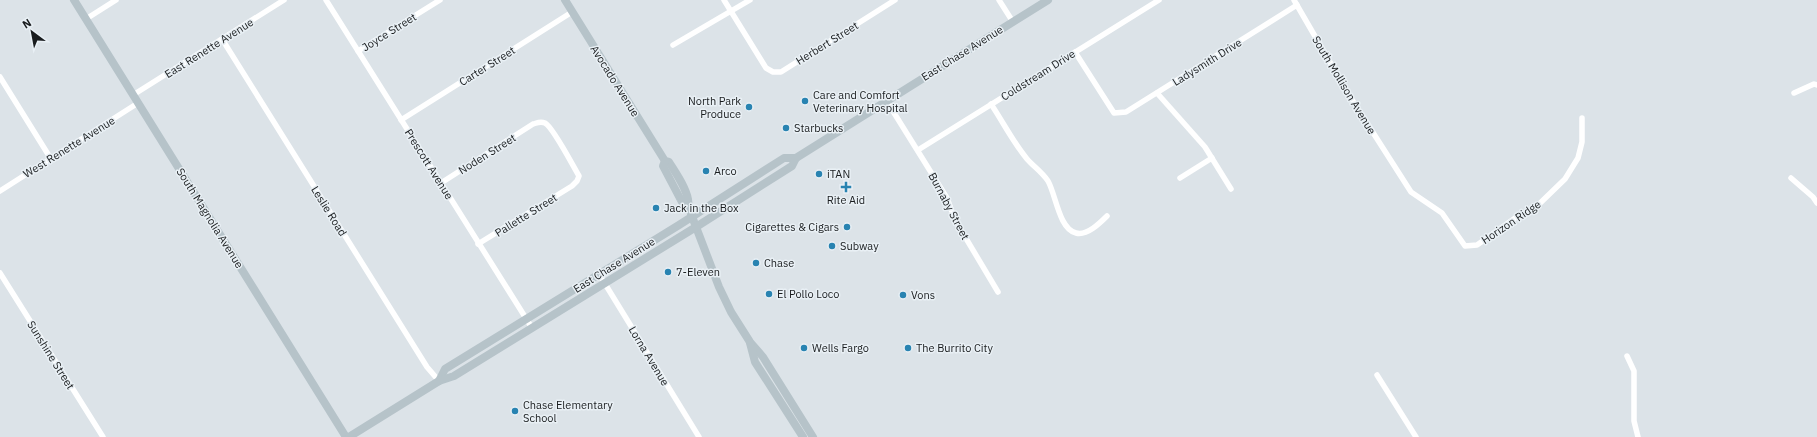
<svg xmlns="http://www.w3.org/2000/svg" width="1817" height="437" viewBox="0 0 1817 437" font-family="'IBM Plex Sans',sans-serif">
  <style>
    .lines { fill: none; stroke-linecap: round; stroke-linejoin: round }
    .minor { stroke: #fff; stroke-width: 5.5 }
    .secondary { stroke: #b6c3c9; stroke-width: 8 }
    .poi-dot { fill: #2883b1; stroke: #e9f0f5; stroke-width: 1.5 }
    .labels { text-anchor: middle; stroke-width: 3; stroke-linejoin: round; paint-order: stroke }
    .street-label { font-size: 11px; fill: #191c1e; stroke: #e9f0f5 }
    .poi-label { font-size: 11px; fill: #191c1e; stroke: #e9f0f5; text-anchor: start }
  </style>
  <rect width="100%" height="100%" fill="#dce3e8"/>
  <g class="lines">
    <!-- minor -->
    <g class="minor">
      <path d="M326,0L532,328"/>
      <path d="M724,0L766,68L773,72H781L895,0"/>
      <path d="M999,0L1013,22"/>
      <path d="M1294,0L1349,95L1411,192L1442,213L1465,246L1477,245L1518,216L1535,208L1565,179L1578,158L1582,142V118"/>
      <path d="M86,19L116,0"/>
      <path d="M222,39L427,367L439,381"/>
      <path d="M673,45L750,0"/>
      <path d="M358,51L440,0"/>
      <path d="M1075,52L1114,113L1126,112L1297,5"/>
      <path d="M0,77L51,159"/>
      <path d="M1157,93L1205,147L1231,189"/>
      <path d="M1794,93L1814,84L1817,85"/>
      <path d="M133,95L284,0"/>
      <path d="M886,100L947,198L955,220L998,292"/>
      <path d="M991,104C1003,122 1013,142 1027,159C1033,166 1042,172 1048,181C1056,195 1059,229 1076,233C1087,236 1100,223 1107,216"/>
      <path d="M401,120L572,12"/>
      <path d="M918,150L1159,0"/>
      <path d="M1180,178L1212,158"/>
      <path d="M1791,178L1813,197L1817,203"/>
      <path d="M441,183L533,124C537,123 540,121 545,123C553,127 573,166 579,176L577,181L572,186L478,244"/>
      <path d="M0,191L138,103"/>
      <path d="M0,273L103,437"/>
      <path d="M599,274L699,437"/>
      <path d="M1627,356L1634,371V421L1638,437"/>
      <path d="M1377,375L1416,437"/>
    </g>
    <!-- secondary -->
    <g class="secondary">
      <path d="M74,0L346,437"/>
      <path d="M565,0L665,161L669,162C675,172 691,194 688,206L719,287L731,312L750,342L763,357L813,437"/>
      <path d="M665,161L663,166L683,204L688,206"/>
      <path d="M750,343L755,362L803,437"/>
      <path d="M439,381L445,369L679,225L784,158H796"/>
      <path d="M349,437L439,381L454,376L696,227L792,166L796,158L1048,0"/>
    </g>
  </g>
  <!-- markers -->
  <g class="poi-dot">
    <circle cx="805" cy="101" r="4"/>
    <circle cx="749" cy="107" r="4"/>
    <circle cx="786" cy="128" r="4"/>
    <circle cx="706" cy="171" r="4"/>
    <circle cx="819" cy="174" r="4"/>
    <path d="M844 181h4v4h4v4h-4v4h-4v-4h-4v-4h4z"/>
    <circle cx="656" cy="208" r="4"/>
    <circle cx="847" cy="227" r="4"/>
    <circle cx="832" cy="246" r="4"/>
    <circle cx="756" cy="263" r="4"/>
    <circle cx="668" cy="272" r="4"/>
    <circle cx="769" cy="294" r="4"/>
    <circle cx="903" cy="295" r="4"/>
    <circle cx="804" cy="348" r="4"/>
    <circle cx="908" cy="348" r="4"/>
    <circle cx="515" cy="411" r="4"/>
  </g>
  <g class="labels">
    <!-- street labels -->
    <g class="street-label">
      <text transform="translate(389 32) rotate(-32)" y="4">Joyce Street</text>
      <text transform="translate(827 43) rotate(-32)" y="4">Herbert Street</text>
      <text transform="translate(209 48) rotate(-32)" y="4">East Renette Avenue</text>
      <text transform="translate(962 53) rotate(-32)" y="4">East Chase Avenue</text>
      <text transform="translate(1207 62) rotate(-32)" y="4">Ladysmith Drive</text>
      <text transform="translate(487 66) rotate(-32)" y="4">Carter Street</text>
      <text transform="translate(1038 75) rotate(-32)" y="4">Coldstream Drive</text>
      <text transform="translate(615 81) rotate(58)" y="4">Avocado Avenue</text>
      <text transform="translate(1344 85) rotate(59)" y="4">South Mollison Avenue</text>
      <text transform="translate(69 147) rotate(-32)" y="4">West Renette Avenue</text>
      <text transform="translate(487 154) rotate(-32)" y="4">Noden Street</text>
      <text transform="translate(429 164) rotate(58)" y="4">Prescott Avenue</text>
      <text transform="translate(949 206) rotate(62)" y="4">Burnaby Street</text>
      <text transform="translate(329 211) rotate(58)" y="4">Leslie Road</text>
      <text transform="translate(526 215) rotate(-32)" y="4">Pallette Street</text>
      <text transform="translate(210 218) rotate(58)" y="4">South Magnolia Avenue</text>
      <text transform="translate(1511 222) rotate(-34)" y="4">Horizon Ridge</text>
      <text transform="translate(614 265) rotate(-32)" y="4">East Chase Avenue</text>
      <text transform="translate(51 355) rotate(58)" y="4">Sunshine Street</text>
      <text transform="translate(649 356) rotate(59)" y="4">Lorna Avenue</text>
    </g>
    <!-- poi labels -->
    <g class="poi-label">
      <text x="813" y="99">Care and Comfort<tspan x="813" dy="13">Veterinary Hospital</tspan></text>
      <text x="741" y="105" text-anchor="end">North Park<tspan x="741" dy="13">Produce</tspan></text>
      <text x="794" y="132">Starbucks</text>
      <text x="714" y="175">Arco</text>
      <text x="827" y="178">iTAN</text>
      <text x="846" y="204" text-anchor="middle">Rite Aid</text>
      <text x="664" y="212">Jack in the Box</text>
      <text x="839" y="231" text-anchor="end">Cigarettes &amp; Cigars</text>
      <text x="840" y="250">Subway</text>
      <text x="764" y="267">Chase</text>
      <text x="676" y="276">7-Eleven</text>
      <text x="777" y="298">El Pollo Loco</text>
      <text x="911" y="299">Vons</text>
      <text x="812" y="352">Wells Fargo</text>
      <text x="916" y="352">The Burrito City</text>
      <text x="523" y="409">Chase Elementary<tspan x="523" dy="13">School</tspan></text>
    </g>
  </g>
  <!-- north arrow -->
  <g transform="translate(32 32) rotate(328)" stroke="#e9f0f5" stroke-width="3" paint-order="stroke">
  <path d="M0-3L7 15L0 10L-7 15Z" fill="#191c1e"/>
  <text y="-6" font-size="11" font-weight="bold" text-anchor="middle" fill="#191c1e">N</text>
  </g>
</svg>
